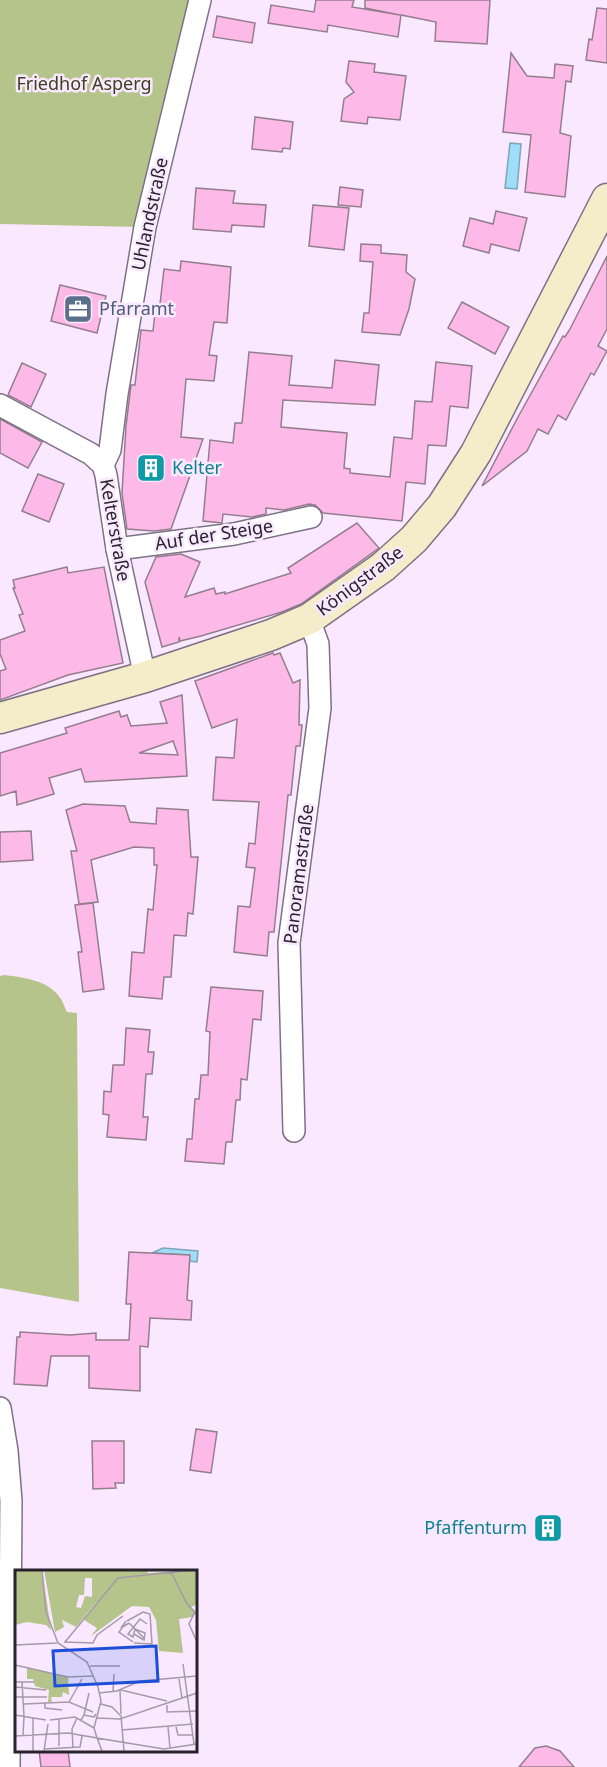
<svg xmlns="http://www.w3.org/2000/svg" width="607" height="1767" viewBox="0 0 607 1767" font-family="'Noto Sans',sans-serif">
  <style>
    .green { fill: #b5c48a }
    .water { fill: #9fddf8; stroke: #7ca5ba; stroke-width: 1.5 }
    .building { fill: #fdb9e7; stroke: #947e8d; stroke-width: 1.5; fill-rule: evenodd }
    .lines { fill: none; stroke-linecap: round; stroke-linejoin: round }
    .street-casing { stroke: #7f7185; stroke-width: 24 }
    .secondary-casing { stroke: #7f7185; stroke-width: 33 }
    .street { stroke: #fff; stroke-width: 21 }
    .secondary { stroke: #f5ecca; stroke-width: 30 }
    .labels { text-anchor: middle; stroke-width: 5; stroke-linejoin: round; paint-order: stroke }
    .park-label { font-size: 18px; fill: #39421a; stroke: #f9e8ff }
    .street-label { font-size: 18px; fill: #29232b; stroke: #f9e8ff }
    .service-label { font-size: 18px; fill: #4e5e75; stroke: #f9e8ff; text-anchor: start }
    .culture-label { font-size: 18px; fill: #0d838f; stroke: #f9e8ff; text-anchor: start }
    .inset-road { fill: none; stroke: #a699aa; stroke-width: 1.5 }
    .view { fill: #1d4ed8; fill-opacity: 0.15; stroke: #1d4ed8; stroke-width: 3 }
    .inset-edge { fill: none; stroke: #29232b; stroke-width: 3 }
  </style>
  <rect width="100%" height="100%" fill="#f9e8ff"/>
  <!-- green -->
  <g class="green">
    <path d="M0,0H191L140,227L0,224Z"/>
    <path d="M4,975C21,977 46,980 58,995C62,999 64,1006 67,1012L77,1013L79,1302L0,1288V976Z"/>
  </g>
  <!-- water -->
  <g class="water">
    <path d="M510,143L521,144L517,189L505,188Z"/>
    <path d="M163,1248L198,1251L197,1262L189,1261V1255L152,1253Z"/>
  </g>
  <!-- building -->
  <g class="building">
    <path d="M316,0H354L352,7L400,15L365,8V0H490L487,44L435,41L436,22L401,15L398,37L328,25L327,32L268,23L271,5L314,12Z"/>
    <path d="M597,8L607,9V63L586,60L589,39L592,40Z"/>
    <path d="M217,16L255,23L252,43L213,37Z"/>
    <path d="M511,53L527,76L554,78L555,64L573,66L571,82L566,81L560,133L571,136L565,197L525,192L531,135L503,132Z"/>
    <path d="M349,61L375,64L374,72L406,76L400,120L368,117L367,124L341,121L344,99L354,92L346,82Z"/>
    <path d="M255,117L293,122L290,149L283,148L282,152L252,149Z"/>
    <path d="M340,187L363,190L361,207L338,205Z"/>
    <path d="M196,188L235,191L233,203L266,205L264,227L232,225L231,232L193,229Z"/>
    <path d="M313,205L349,208L344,250L309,246Z"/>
    <path d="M496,211L527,218L519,251L491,244L489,253L463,246L470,218L493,224Z"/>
    <path d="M361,244L381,245V253L407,255L406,272L415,279L409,309L400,335L362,332L364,313H369L373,262L360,261Z"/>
    <path d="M607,256V329L598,346L607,351L594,375L591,373L566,420L558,415L548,434L538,429L527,451L482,486L518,417L563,336L565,337L570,329Z"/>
    <path d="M181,261L231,267L227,323L214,322L209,355L217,356L214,381L186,379L181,437L203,439L171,529L154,531L127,529L122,493L126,426L131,385H135L141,330L153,331L156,304H160L164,269L180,271Z"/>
    <path d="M60,285L106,296L97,333L51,321Z"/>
    <path d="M462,302L509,327L495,354L448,328Z"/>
    <path d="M249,352L292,356L289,385L332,388L335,360L379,365L375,405L283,400L281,427L347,433L344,468L350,469V473L390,477L394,437L412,439L415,401L432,402L436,362L472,366L468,408L450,406L446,446L428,445L425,484L406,482L402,521L323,513L315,505L309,504L284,510L266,508V514L252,517L223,514L222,523L203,521L210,440L233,443L235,423H242Z"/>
    <path d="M22,363L46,374L31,407L8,395Z"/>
    <path d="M0,419L42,442L28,468L0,453Z"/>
    <path d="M38,474L64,484L49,522L22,511Z"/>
    <path d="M357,523L379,548L301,604L282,612L201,636L180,641L179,637V642L162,647L145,582L156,557L181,554L200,562L185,597L214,588L216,594L225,592V594L291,573L288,568Z"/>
    <path d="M67,567L68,573L104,567L123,663L68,675L0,700V671L6,669L0,654V640L25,631L19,615L23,614L13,588H15L13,580Z"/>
    <path d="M273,653L274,655L280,653L293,683L300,680L299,725H302L300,746H296L291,795H288L274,932H269L267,956L234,952L238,906L250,907L255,868L246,867L249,843L255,844L259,802L213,800L216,757L234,758L237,719L212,728L195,681Z"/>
    <path d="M182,695L187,776L85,782L81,769L49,778L54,794L17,805L16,791L0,796V753L67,733L65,728L119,711L121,717L127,715L131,726L167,723L160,702ZM173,741L178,755L139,753Z"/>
    <path d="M83,804L125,806L130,822L156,824L157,808L188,810L191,857H198L193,914L188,913L186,936L174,935L171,977H164L162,999L129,996L132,952L144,953L148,909L153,910L157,865H154V848L134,847L91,860L98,902L79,904L71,851H77L66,810Z"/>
    <path d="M31,831L33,860L0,862V832Z"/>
    <path d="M93,903L104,989L83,992L78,952H82L75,905Z"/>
    <path d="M211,987L263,991L261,1020L253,1019L247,1080L241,1079L240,1100H236L232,1142H226L224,1164L185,1161L187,1139H192L195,1099H199L201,1075H208L210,1032L206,1031Z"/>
    <path d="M126,1028L150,1030L148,1052H154L152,1074H146L143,1117H148L146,1140L107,1137L109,1115L103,1114L104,1091L111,1092L113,1065H124Z"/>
    <path d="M129,1252L190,1255L187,1300L192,1301L191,1320L150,1318L148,1347L140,1346V1391L89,1388V1356H51L47,1386L14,1384L17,1337H20V1332L70,1335L96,1333V1340H129L131,1304H126Z"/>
    <path d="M196,1429L217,1432L211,1473L190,1470Z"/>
    <path d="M92,1441H124V1483H115L116,1488L93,1489Z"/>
    <circle cx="548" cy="1528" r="13"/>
    <path d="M546,1746L560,1751L574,1767H519L535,1748Z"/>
    <path d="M39,1750H68L70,1767H41Z"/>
  </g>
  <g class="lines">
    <!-- street casing -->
    <g class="street-casing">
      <g id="street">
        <path d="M0,405L91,454L103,465L106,475L117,549L145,677"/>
        <path d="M103,465L110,450L117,394L145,227L200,0"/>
        <path d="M117,549L234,534L311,517"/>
        <path d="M294,1131L289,943L320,708L318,644L309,619"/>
        <path d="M0,1408L7,1451L11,1501L9,1767"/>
      </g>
    </g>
    <!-- secondary casing -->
    <g class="secondary-casing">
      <path id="secondary" d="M0,718L145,677L271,635L309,619L383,567L414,539L442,506L476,453L607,199"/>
    </g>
    <!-- street -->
    <use href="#street" class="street"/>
    <!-- secondary -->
    <use href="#secondary" class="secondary"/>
  </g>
  <!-- icons -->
  <defs>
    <g id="office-square" transform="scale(1.5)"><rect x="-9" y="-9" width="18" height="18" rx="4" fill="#5c6f8a" stroke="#f9e8ff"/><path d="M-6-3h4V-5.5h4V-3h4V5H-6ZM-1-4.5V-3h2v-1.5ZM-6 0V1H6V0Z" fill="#fff"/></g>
    <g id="building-square" transform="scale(1.5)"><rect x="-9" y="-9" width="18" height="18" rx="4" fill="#0f9aa8" stroke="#f9e8ff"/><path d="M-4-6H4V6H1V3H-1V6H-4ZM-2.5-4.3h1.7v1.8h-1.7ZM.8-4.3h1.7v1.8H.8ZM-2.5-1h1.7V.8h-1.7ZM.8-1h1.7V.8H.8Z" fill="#fff"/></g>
  </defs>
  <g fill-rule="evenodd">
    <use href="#office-square" x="78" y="309"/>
    <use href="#building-square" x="151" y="468"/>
    <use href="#building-square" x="548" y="1528"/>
  </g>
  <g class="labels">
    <!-- park labels -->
    <g class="park-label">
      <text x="84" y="90">Friedhof Asperg</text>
    </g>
    <!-- street labels -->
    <g class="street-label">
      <text transform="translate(150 214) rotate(-78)" y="6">Uhlandstraße</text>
      <text transform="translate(115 530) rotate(80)" y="6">Kelterstraße</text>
      <text transform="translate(214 535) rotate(-9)" y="6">Auf der Steige</text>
      <text transform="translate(360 581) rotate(-37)" y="6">Königstraße</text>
      <text transform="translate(299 874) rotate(-83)" y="6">Panoramastraße</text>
    </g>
    <!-- service labels -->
    <g class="service-label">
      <text x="99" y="315">Pfarramt</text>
    </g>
    <!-- culture labels -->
    <g class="culture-label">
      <text x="172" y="474">Kelter</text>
      <text x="527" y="1534" text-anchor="end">Pfaffenturm</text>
    </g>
  </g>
  <!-- overview -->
  <g transform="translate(15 1570)">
    <rect width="182" height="182" fill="#f9e8ff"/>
    <path d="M0,0H27L36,60L31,55L12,52L0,55ZM29,0H132L133,3L181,0V35L176,37L180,42L177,47L164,49L168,83L144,81L141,50L134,37L117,36L76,66L82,58L69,50L85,28L61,57L47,50L49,57L40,62ZM70,8H77V27L70,26L66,38L61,37L64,25H69ZM12,98L53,107L54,125L48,122L47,127H36L37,132H33L34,120L20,116L18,109H12Z" fill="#b5c48a" fill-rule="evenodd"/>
    <path class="inset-road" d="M27,0L31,42L43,73L72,92L83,117L86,131L79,158L82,168L149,179L182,174M156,2L172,34L182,44M180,42L174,54L182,72M111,51L106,58L114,53M112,51L128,42L135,44L137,74L119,73M114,53L130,69M107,58L104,62L118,72M120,59L118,67L113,64L125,49L132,54M119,64L129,70L130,63L120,59M49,72L78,73L82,65L108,46M50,72L103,8L178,0M0,75L42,73M168,94L179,174M0,95L53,107L78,106M75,96H105M164,109L167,128M0,112H19M7,112L9,146M0,117L31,120M105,120L106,144M106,120L152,131M98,122L99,104M84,123L102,121L125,111L182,106M0,127H32M30,132V138L47,140M54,132L67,109M9,134L54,132L78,142M86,134L97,137L106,146L109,181M152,135V142L182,141M0,145L31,150M69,145L74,123M82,148L105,149L182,123M35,150L60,147L79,158M66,150L69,145L79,147L81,144M153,157L155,178M161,157L163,165H178M107,160L178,154M0,166L53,163L82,168L87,181M8,166L9,146M44,176V149M58,177L57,159L62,148M29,179L65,177L67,166M18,181V148M29,181L33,154"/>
    <path class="view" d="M141,76L143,111L40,116L38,81Z"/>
    <rect width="182" height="182" class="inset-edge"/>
  </g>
</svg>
